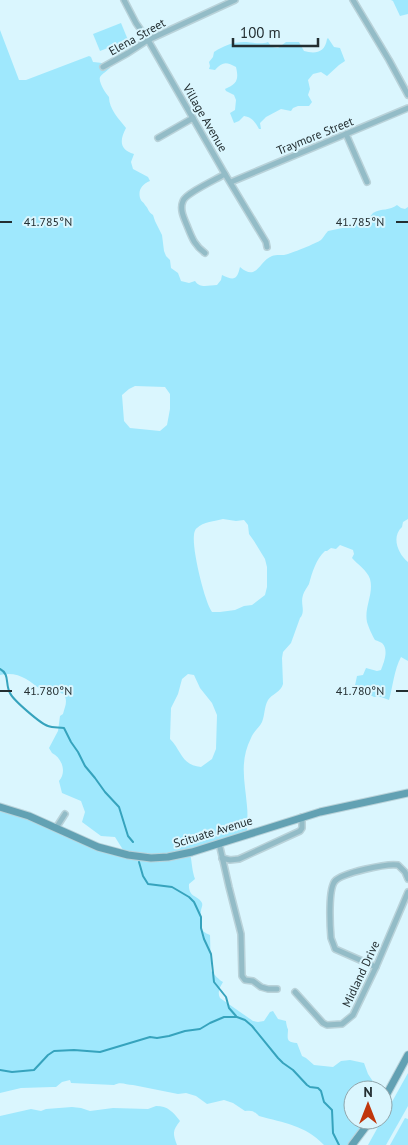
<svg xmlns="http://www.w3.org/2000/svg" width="408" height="1145" viewBox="0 0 408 1145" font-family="'PT Sans',sans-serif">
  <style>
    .green { fill: #9fe8fd; fill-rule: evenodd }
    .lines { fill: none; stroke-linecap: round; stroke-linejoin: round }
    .stream { stroke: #36a3bd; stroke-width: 2 }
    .minor-casing { stroke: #b9d2d9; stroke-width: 8 }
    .secondary-casing { stroke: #b9d2d9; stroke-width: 9 }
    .minor { stroke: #93bcc7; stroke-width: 5 }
    .secondary { stroke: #62a1b3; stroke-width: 7 }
    .ticks { fill: none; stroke: #232e31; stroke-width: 2 }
    .labels { text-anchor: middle; stroke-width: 4; stroke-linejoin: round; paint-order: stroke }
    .street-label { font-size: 12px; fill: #232e31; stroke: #daf6fe }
    .ticks-label { font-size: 12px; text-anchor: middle; fill: #232e31; stroke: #daf6fe; stroke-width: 4; stroke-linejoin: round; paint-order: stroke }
  </style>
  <rect width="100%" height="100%" fill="#daf6fe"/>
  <!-- green -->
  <g class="green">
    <path d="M391,0H408V14L400,16L393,1Z"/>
    <path d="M121,23L128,40L100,51L93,34Z"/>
    <path d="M0,30L19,80H26L89,56L91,57L93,62C100,63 105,62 110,68C108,70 102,74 100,77C98,82 106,94 109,97C109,109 119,119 126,128C119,141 120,150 134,154L131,162L133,169L148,177L150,181C142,184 138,190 140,198C142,203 143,201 145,205C149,209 148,212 153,215L155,221L162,235L164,251L166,256L170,260L171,268L178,273L181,281L189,283L195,281C200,289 209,285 217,285L221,280L222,275C234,281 237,280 240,267C257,282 259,261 272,256C276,254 283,256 288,254C294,252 315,244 321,240C323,238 325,234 328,231L352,226L356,223L359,225L366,224C368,221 370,216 373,213C381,208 390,211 397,205L401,208L405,209L408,207V519L403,522L402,527C391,537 398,554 408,562V661L401,657C394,670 393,686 389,700L381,697H374L364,692H360L353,695L357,676L363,675L366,668L377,671L381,670C384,662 389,650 382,643C380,642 378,641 375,640C373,637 368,626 367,622C364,607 374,594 370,579C367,570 358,565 352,558L354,554L353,550L340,545L336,549L331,548L327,551H325C316,559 312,573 309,584C307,588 304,591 303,595C300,604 306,611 300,618L291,643L283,652L282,658L283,684C281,692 272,694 268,700C264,707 265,715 262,722C259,728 253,732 251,738C239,762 245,782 247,806C248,815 247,824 247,833L190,853C192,862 192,871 195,879L189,884C188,898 198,895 202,903C203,906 201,908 201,911C200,916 200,928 203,931C205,933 208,934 210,935L211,971C213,973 220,981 223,982C220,987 217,992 220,998L253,1021L258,1022L264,1021L270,1012L273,1011L278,1019L286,1021C286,1022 287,1028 288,1029C288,1038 285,1042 297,1043L302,1056L306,1058L314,1065L333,1067L341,1061L350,1060L364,1063L368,1074L374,1083L373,1088L378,1090H353V1120H371L353,1145H324C305,1125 284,1123 259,1116C254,1111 252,1110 245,1111L233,1103L224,1100L207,1104L196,1096L186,1093L178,1094L133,1085C126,1085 121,1081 114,1085L71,1083L70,1080L62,1082L56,1087H53L21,1088L0,1093V806L70,834L125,853L115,837L101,836L82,822L85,812L81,801L62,793L59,781C67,772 62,758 52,753L49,748L58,731L60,716L63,714C65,706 68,702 64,694L50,690L42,691C29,680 18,671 0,675ZM135,386L165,387L170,394V409L167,425L160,431L130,428L124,421L122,395L129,389ZM223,519L236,521L244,520L248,525L249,534L254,541L265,559L267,567V587L265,595L252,605L244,606L235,610L220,612H212C204,600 192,549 194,535C194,533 195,529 197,528C203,522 215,521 223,519ZM188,674L194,675L200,688L212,703L217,715L216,749L212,759L201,767C181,765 182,751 170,739L171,708L178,694L182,679Z"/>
    <path d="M328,38L334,47L340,48L345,61L339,65L327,76L321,72L313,74L308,80L310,89L308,95L312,102L309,106H298L293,108L291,111L281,109L266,117L260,123L261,129H259C255,122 252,117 244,116L239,121L234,123L230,113L235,110L236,100L234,95L226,91L225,89C237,84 239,80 236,67C226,61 222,62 215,70L209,69L210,66L209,62L213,57L214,52C223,46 233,42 244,42C252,42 260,45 268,42L272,47L278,48L286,42H299L304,51C315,54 325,53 327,39Z"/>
    <path d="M408,1073V1106L386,1145H368Z"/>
    <path d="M156,1106C168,1106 173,1112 180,1121C172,1131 173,1134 177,1145H0V1116L31,1109L41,1111L46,1109L72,1107L81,1108L90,1111L113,1108L148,1109Z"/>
    <path d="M405,1118L408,1119V1145H390Z"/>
  </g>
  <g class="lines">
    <!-- stream -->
    <g class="stream">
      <path d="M0,669C10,674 5,684 10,693C13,700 41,724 48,726C53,728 59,727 64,728L71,742L78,752L85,766L95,778L105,792L119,807L128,836L133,842"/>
      <path d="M139,862L143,876L148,884L172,887L189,897L194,902L201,917V928L204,939L211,954L214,982L226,997L229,1008L236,1016"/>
      <path d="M0,1070L12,1072L34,1070L48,1055L54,1051L74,1050L100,1052L150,1037L157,1038L169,1036L185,1031L200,1029L210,1023L224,1017H237L245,1020L252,1026L278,1058L283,1063L293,1070L307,1085L310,1087L318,1088L321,1091L324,1102L332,1110L333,1133L339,1145"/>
    </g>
    <!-- minor casing -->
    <g class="minor-casing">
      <g id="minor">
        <path d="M124,0L136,23L148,40L225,174L266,242L267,247"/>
        <path d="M353,0L389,60L408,95"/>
        <path d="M103,67L128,53L148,40L235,0"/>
        <path d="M346,134L367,182"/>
        <path d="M158,138L193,118"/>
        <path d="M231,182L408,108"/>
        <path d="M205,253C195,246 192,238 188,228C185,220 179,210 183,201C186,193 217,179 225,174"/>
        <path d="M56,828L65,814"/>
        <path d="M219,843L229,887L241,934L242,976L245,980L253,981L261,987L268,989H277"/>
        <path d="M222,858L230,860L239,859L300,831L302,828V817"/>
        <path d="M376,967L335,949C334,945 332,941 331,938C330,926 328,889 335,881C342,873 387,863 398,865L405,872L408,879"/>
        <path d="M295,992L323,1023L327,1025L342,1024L353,1015L376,967L408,892"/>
      </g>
    </g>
    <!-- secondary casing -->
    <g class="secondary-casing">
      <g id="secondary">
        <path d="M0,807L29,816L98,847L128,855L151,858L168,857L192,852L320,812L408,793"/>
        <path d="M383,1101L408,1055"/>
        <path d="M352,1145L371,1120"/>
      </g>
    </g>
    <!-- minor -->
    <use href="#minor" class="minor"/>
    <!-- secondary -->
    <use href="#secondary" class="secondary"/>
  </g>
  <!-- ticks -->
  <path class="ticks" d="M0,222H12M396,222H408M0,691H12M396,691H408"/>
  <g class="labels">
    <!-- street labels -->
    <g class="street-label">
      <text transform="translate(137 37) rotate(-29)" y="4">Elena Street</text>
      <text transform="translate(205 118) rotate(60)" y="4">Village Avenue</text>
      <text transform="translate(315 136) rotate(-22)" y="4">Traymore Street</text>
      <text transform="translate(213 832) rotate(-17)" y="4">Scituate Avenue</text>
      <text transform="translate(361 974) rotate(-65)" y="4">Midland Drive</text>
    </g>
  </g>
  <g class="ticks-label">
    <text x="48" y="226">41.785°N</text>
    <text x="360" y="226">41.785°N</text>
    <text x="48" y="695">41.780°N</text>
    <text x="360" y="695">41.780°N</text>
  </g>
  <!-- north arrow -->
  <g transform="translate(368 1105)"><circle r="24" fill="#daf6fe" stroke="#91a6ac"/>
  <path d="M0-4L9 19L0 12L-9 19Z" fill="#c0370d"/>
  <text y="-8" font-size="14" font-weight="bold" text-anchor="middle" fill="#232e31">N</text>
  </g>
  <!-- scale -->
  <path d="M233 38v8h85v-8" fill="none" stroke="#232e31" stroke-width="2.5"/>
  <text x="240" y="38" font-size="15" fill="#232e31" stroke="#daf6fe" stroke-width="4" paint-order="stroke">100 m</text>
</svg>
